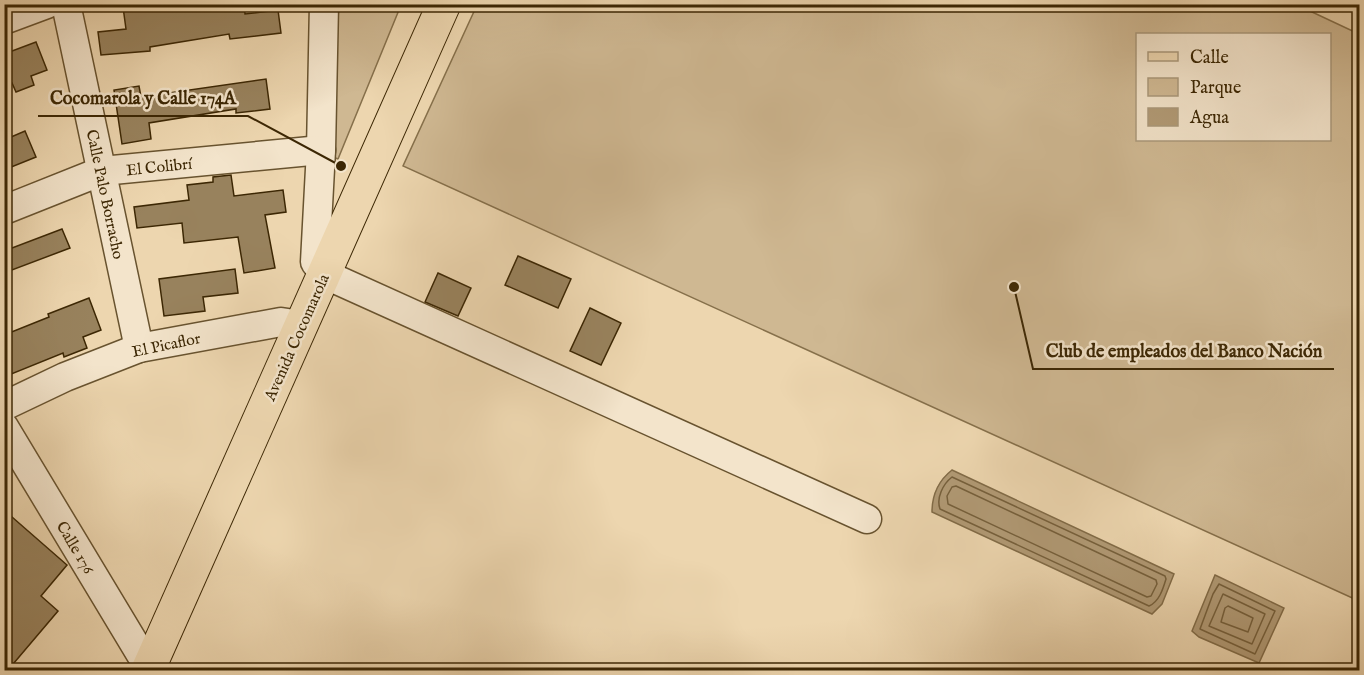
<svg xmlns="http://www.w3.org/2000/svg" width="1364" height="675" viewBox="0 0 1364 675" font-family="'IM FELL English',serif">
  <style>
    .green { fill: #cfb892; stroke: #86704b; stroke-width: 1.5; fill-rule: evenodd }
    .water { fill: #b19a75; stroke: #826c48; stroke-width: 1.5 }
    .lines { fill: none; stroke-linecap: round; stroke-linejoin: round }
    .shore { stroke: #76603c; stroke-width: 1.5 }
    .building { fill: #98825d; stroke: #3c2704; stroke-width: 1.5 }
    .minor-casing { stroke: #68532f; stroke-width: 31 }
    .major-casing { stroke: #3c2704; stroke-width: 35 }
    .minor { stroke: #f3e4cb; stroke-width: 28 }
    .major { stroke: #edd6af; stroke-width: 33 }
    .labels { text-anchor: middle; stroke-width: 5; stroke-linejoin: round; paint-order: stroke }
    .street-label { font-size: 16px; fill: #3c2704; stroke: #f3e4cb }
    .leader { fill: none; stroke: #3c2704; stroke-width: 2 }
    .callout-dot { fill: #3c2704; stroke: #f3e4cb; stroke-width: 2 }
    .callout-label { font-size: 18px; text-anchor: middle; font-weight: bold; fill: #3c2704; stroke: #f3e4cb; stroke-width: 5; stroke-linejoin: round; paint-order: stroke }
  </style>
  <rect width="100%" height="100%" fill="#edd6af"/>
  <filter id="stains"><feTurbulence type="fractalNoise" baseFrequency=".00333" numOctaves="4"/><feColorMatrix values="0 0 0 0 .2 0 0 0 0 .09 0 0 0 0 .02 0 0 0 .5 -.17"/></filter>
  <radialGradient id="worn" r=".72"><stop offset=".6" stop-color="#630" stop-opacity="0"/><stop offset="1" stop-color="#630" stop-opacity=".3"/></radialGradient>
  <!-- green -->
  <g class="green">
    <path d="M1295,4L1359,34V601L403,166L477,5ZM1138,34H1330V140H1138Z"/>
    <path d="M339,5H401L338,159L328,155Z"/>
  </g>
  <!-- water -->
  <g class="water">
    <path d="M952,470L1174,574L1162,604L1152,614L932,512C932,494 938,481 952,470Z"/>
    <path d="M1215,575L1284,608L1259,663L1199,637L1192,631Z"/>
  </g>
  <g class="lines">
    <!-- shore -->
    <g class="shore">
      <path d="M952,477L1165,576L1166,579C1163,589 1159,602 1149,606L940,509C936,498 943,484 952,477Z"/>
      <path d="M956,486L1156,580L1157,584L1151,596L1147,597L948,504L947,496L952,487Z"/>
      <path d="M1219,584L1275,611L1255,654L1200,629L1213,594Z"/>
      <path d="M1223,594L1265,614L1252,644L1209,626Z"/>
      <path d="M1228,606L1253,618L1248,632L1221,622L1225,608Z"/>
    </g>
  </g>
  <!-- building -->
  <g class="building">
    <path d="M149,4H244L245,14L278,10L281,33L230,39L229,34L150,47V51L101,55L98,32L126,29L123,7Z"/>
    <path d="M36,42L47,70L31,76L34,85L16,92L12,83L4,86V54Z"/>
    <path d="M266,79L270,109L236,113V109L149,123L151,139L122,144L114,90L139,86L141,97Z"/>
    <path d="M25,131L36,157L4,170V140Z"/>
    <path d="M231,175L234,196L283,190L286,212L265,215L275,268L244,273L238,237L184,243L182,223L137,228L134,207L189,200L187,185L213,182V177Z"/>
    <path d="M62,229L70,248L4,273V251Z"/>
    <path d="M518,256L571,279L558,308L505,285Z"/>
    <path d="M235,269L238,293L203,297L205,311L164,316L159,279Z"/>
    <path d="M438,273L471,288L458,316L425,302Z"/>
    <path d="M89,298L101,330L83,337L87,348L64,357L63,353L4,377V335L49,317L48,314Z"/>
    <path d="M590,308L621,323L601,365L570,351Z"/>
    <path d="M4,510L67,565L41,596L58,611L8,670H4Z"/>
  </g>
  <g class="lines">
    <!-- minor casing -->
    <g class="minor-casing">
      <g id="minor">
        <path d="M66,4L139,348"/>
        <path d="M324,4L321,150L315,262L324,274L867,519"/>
        <path d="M4,20L47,4"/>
        <path d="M4,210L102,171L321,150"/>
        <path d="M4,406L65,377L139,348L281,322L301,325"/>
        <path d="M4,427L140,653L150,667"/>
      </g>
    </g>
    <!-- major casing -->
    <g class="major-casing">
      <path id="major" d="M148,670L444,4"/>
    </g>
    <!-- minor -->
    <use href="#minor" class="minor"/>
    <!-- major -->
    <use href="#major" class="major"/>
  </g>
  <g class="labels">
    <!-- street labels -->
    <g class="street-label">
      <text transform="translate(159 166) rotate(-6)" y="6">El Colibrí</text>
      <text transform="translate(106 194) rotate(78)" y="6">Calle Palo Borracho</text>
      <text transform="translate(296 337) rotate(-66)" y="6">Avenida Cocomarola</text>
      <text transform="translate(166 344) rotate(-12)" y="6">El Picaflor</text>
      <text transform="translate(76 547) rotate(59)" y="6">Calle 176</text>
    </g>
  </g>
  <!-- callouts -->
  <path class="leader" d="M341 166L248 116H38M1014 287L1033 369H1334"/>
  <g class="callout-dot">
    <circle cx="341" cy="166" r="6"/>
    <circle cx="1014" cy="287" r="6"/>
  </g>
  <g class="callout-label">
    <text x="143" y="104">Cocomarola y Calle 174A</text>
    <text x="1184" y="357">Club de empleados del Banco Nación</text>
  </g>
  <!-- margin -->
  <rect width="1364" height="675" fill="none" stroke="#edd6af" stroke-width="24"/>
  <rect x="6" y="6" width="1352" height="663" fill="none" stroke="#3c2704" stroke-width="3"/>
  <rect x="12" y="12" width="1340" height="651" fill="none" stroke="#3c2704" stroke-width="1.5"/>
  <!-- legend -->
  <rect x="1136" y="33" width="195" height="108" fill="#f3e4cb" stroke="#aa987b" stroke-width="1.5"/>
  <rect x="1148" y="52" width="30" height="9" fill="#edd6af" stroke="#aa987b" stroke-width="1.5"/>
  <text x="1190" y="63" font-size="18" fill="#3c2704">Calle</text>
  <rect x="1148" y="78" width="30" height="18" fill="#cfb892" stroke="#aa987b" stroke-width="1.5"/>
  <text x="1190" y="93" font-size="18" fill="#3c2704">Parque</text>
  <rect x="1148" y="108" width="30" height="18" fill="#b19a75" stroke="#aa987b" stroke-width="1.5"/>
  <text x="1190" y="123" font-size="18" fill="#3c2704">Agua</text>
  <rect width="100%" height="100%" filter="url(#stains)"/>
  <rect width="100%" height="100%" fill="url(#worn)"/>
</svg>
